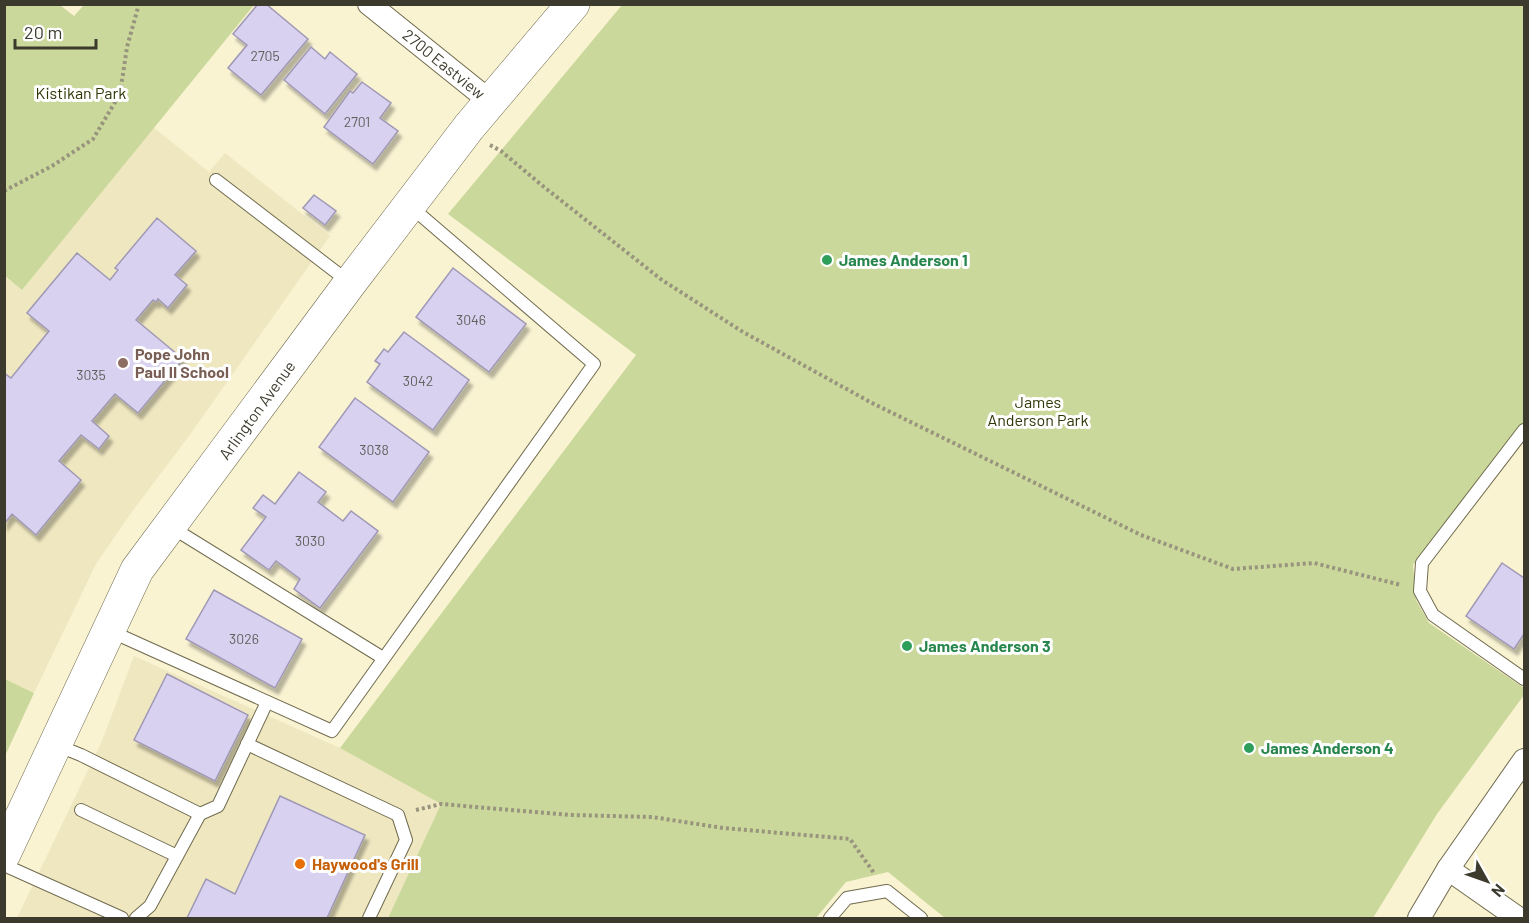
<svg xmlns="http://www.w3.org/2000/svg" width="1529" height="923" viewBox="0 0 1529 923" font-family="Barlow,sans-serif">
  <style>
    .built { fill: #efe7c0 }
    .green { fill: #cbd89b }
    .building { fill: #d8d1f0; stroke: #9f98b5; stroke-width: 1.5; filter: url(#shadow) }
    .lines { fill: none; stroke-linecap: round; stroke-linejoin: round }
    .lane-casing { stroke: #706b4e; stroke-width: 14 }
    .street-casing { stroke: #706b4e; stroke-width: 24 }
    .secondary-casing { stroke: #706b4e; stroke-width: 34 }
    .path { stroke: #98947d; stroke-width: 4; stroke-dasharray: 3 3; stroke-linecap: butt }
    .lane { stroke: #fff; stroke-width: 12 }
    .street { stroke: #fff; stroke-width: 22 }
    .secondary { stroke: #fff; stroke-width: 33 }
    .leisure-dot { fill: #2e9e5b; stroke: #fff; stroke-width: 2 }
    .education-dot { fill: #8d6e63; stroke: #fff; stroke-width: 2 }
    .food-dot { fill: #e8710a; stroke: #fff; stroke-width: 2 }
    .labels { text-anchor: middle; stroke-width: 6; stroke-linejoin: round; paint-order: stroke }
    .number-label { font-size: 14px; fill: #63605e }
    .street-label { font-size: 16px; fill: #3c3a2d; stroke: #fff }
    .park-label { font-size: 16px; fill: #2f3607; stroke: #fff }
    .leisure-label { font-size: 16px; font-weight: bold; fill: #27864d; stroke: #fff; text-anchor: start }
    .education-label { font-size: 16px; font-weight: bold; fill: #785e54; stroke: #fff; text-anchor: start }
    .food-label { font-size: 16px; font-weight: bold; fill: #c56008; stroke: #fff; text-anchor: start }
  </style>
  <defs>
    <filter id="shadow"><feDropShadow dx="3.5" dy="6" stdDeviation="1.5" flood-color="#0004"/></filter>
  </defs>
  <rect width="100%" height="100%" fill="#f9f3d2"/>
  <!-- built -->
  <g class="built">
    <path d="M153,127L209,172L225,153L330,236L189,436L131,513L96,564L34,693L5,679L4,276L22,290Z"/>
    <path d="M134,656L340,748L441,804L388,918H17L102,741Z"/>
  </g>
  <!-- green -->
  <g class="green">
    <path d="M5,4L60,5L74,16L84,5H254L22,290L5,276Z"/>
    <path d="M622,5H1524V422L1413,565L1416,600L1429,623L1524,688V695L1437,814L1373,918H945L888,872L846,882L816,918H388L441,804L340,748L636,355L448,214Z"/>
    <path d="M5,679L34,693L5,756Z"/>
  </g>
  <!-- building -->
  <g class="building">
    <path d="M258,4H266L308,39L261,95L228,68L247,45L233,34Z"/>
    <path d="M311,47L325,59L330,52L357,74L325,114L284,80Z"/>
    <path d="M362,82L391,103L380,118L398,131L373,164L324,127L350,91L353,93Z"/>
    <path d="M314,195L336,211L325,225L303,208Z"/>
    <path d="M157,218L196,251L175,275L187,285L168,308L158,299L156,302L153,300L136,320L183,359L138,413L115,394L92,421L109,436L99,449L81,435L59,461L81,480L36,535L12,514L4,524V373L11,378L49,331L27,313L77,253L110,280L118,270L115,268Z"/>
    <path d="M453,268L526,324L489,372L416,317Z"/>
    <path d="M404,332L469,380L433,430L367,382L380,364L375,361L384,349L388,352Z"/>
    <path d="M355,398L429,452L393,502L319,447Z"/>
    <path d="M299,472L326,492L318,502L343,521L351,511L378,531L320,608L294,589L300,579L276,561L269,570L241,550L266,517L253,508L263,495L275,504Z"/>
    <path d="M1502,563L1524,578V634L1514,649L1466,616Z"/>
    <path d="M214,590L302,639L275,688L186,639Z"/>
    <path d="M167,674L248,715L215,781L134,740Z"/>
    <path d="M280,796L365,835L327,918H187L206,879L235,894Z"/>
  </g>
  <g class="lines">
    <!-- lane casing -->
    <g class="lane-casing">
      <g id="lane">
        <path d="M216,180L349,282"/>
        <path d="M1524,430L1422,563L1420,591L1433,615L1524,679"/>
        <path d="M171,527L383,658"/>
        <path d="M110,631L332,731L594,364L410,206"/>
        <path d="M247,744L398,815L406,840L369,918"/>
        <path d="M56,745L81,755L200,814L150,906L136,918"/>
        <path d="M81,810L177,856"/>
        <path d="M200,814L218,806L267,702"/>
        <path d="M4,865L122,918"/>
        <path d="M830,918L847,898L887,891L921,918"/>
      </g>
    </g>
    <!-- street casing -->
    <g class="street-casing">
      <g id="street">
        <path d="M369,4L491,102"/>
        <path d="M1448,869L1518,918"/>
        <path d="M1419,918L1448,869L1524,760"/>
      </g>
    </g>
    <!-- secondary casing -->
    <g class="secondary-casing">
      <path id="secondary" d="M4,854L137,570L350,283L469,127L573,4"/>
    </g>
    <!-- path -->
    <g class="path">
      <path d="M490,145L501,151L544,187L662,280L743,332L872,403L1141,535L1233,569L1314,563L1401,585"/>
      <path d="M4,191L52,166L93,139L120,94L127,47L139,4"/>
      <path d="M416,810L441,804L571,815L652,817L723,828L850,839L874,873"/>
    </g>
    <!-- lane -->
    <use href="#lane" class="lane"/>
    <!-- street -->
    <use href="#street" class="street"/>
    <!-- secondary -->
    <use href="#secondary" class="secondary"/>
  </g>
  <!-- markers -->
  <g class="leisure-dot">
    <circle cx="827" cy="260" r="6"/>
    <circle cx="907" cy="646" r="6"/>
    <circle cx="1249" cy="748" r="6"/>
  </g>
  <circle class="education-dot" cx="123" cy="363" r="6"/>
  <circle class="food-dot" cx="300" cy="864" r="6"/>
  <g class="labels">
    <!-- number labels -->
    <g class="number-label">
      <text x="265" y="61">2705</text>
      <text x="357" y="127">2701</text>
      <text x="471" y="325">3046</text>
      <text x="91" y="380">3035</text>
      <text x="418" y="386">3042</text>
      <text x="374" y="455">3038</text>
      <text x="310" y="546">3030</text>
      <text x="244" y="644">3026</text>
    </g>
    <!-- street labels -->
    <g class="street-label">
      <text transform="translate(444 64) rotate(39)" y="6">2700 Eastview</text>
      <text transform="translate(257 410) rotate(-54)" y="6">Arlington Avenue</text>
    </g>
    <!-- park labels -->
    <g class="park-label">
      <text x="81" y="99">Kistikan Park</text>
      <text x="1038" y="408">James<tspan x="1038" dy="18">Anderson Park</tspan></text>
    </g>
    <!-- leisure labels -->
    <g class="leisure-label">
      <text x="839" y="266">James Anderson 1</text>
      <text x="919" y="652">James Anderson 3</text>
      <text x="1261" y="754">James Anderson 4</text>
    </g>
    <!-- education labels -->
    <g class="education-label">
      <text x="135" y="360">Pope John<tspan x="135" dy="18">Paul II School</tspan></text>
    </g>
    <!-- food labels -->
    <g class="food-label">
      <text x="312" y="870">Haywood's Grill</text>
    </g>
  </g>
  <!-- border -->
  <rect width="1529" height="923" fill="none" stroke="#3c3a2d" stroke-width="12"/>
  <!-- north arrow -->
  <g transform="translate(1487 881) rotate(130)" stroke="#ffffff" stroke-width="4.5" paint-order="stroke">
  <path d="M0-4.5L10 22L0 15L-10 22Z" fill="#3c3a2d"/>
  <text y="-9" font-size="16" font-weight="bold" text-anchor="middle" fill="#3c3a2d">N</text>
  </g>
  <!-- scale -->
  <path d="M15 39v9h81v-9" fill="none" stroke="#3c3a2d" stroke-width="3"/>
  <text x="24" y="39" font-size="18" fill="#3c3a2d" stroke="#ffffff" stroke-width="4.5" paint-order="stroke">20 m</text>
</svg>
